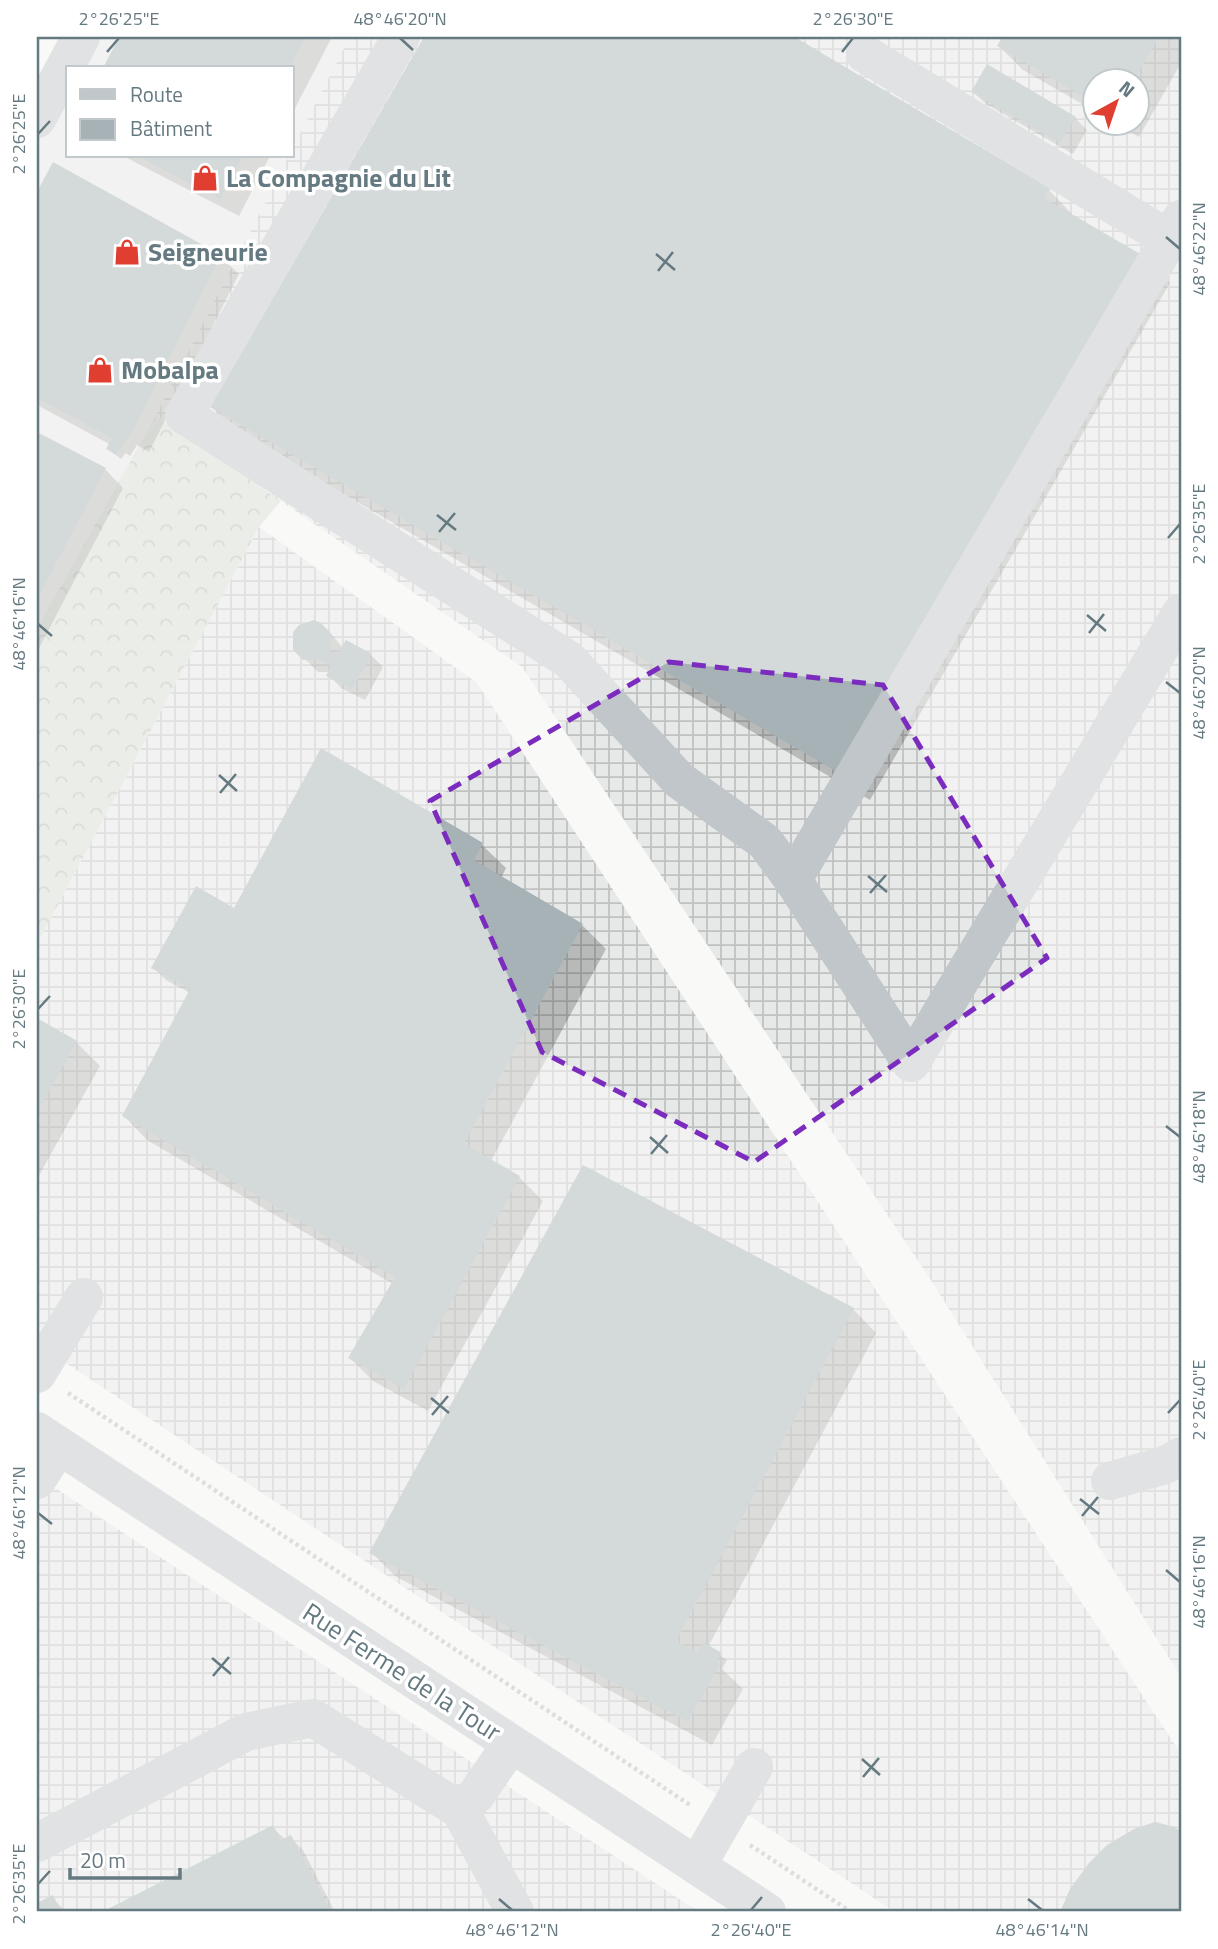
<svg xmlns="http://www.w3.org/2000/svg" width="1218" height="1949" viewBox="0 0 1218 1949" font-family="'Titillium Web',sans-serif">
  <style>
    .built { fill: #e7e9e8 }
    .industrial { fill: url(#industrial-grid); fill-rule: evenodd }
    .forest { fill: url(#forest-crowns) }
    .shadow { fill: #0003 }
    .building { fill: #a7b2b6 }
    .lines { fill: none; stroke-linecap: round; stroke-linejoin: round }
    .path { stroke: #bbbfc1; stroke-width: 4.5; stroke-dasharray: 3.5 3.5; stroke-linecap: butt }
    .minor { stroke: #c0c6c9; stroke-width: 38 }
    .marked { fill: none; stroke: #7b2cbf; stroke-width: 5; stroke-dasharray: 14 9; stroke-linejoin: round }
    .ticks { fill: none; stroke: #657981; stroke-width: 2.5 }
    .labels { text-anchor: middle; stroke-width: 7; stroke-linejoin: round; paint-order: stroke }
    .poi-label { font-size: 26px; font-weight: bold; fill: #657981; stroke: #fff; text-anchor: start }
    .street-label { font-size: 26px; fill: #657981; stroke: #fff }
    .neatline { fill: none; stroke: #657981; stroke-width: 2.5 }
    .ticks-label { font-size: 18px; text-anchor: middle; fill: #657981 }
  </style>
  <defs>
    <pattern id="industrial-grid" width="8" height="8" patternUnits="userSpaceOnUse" patternTransform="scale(1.75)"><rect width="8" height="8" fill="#e7e9e8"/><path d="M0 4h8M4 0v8" fill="none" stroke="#bfc2c1"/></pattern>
    <pattern id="forest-crowns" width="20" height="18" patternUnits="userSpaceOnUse" patternTransform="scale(1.75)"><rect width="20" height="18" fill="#daded6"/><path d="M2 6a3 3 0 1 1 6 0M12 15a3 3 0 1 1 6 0" fill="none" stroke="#b4b9b3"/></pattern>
  </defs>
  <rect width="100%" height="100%" fill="#f9f9f7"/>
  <!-- built -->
  <path class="built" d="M82,37H350L292,149V68H68V156H289L156,415L37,629V116Z"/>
  <!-- industrial -->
  <g class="industrial">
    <path d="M350,37H1181V1677L932,1282L522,667L156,415L289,156H292V149ZM1096,80H1138V122H1096Z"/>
    <path d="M259,527L477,683L1181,1754V1912H895L37,1344V944Z"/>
    <path d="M37,1476L699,1912H37Z"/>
  </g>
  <!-- forest -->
  <path class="forest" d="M156,415L281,501L259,527L37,944V629Z"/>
  <!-- shadow -->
  <g class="shadow">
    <path d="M121,37H332L292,114V68H105Z"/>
    <path d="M426,37H795L1049,190L1072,214L1071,216L1146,260L1170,283L870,800L235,431L212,407Z"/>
    <path d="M1004,37H1181V63L1139,137L1113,122H1138V80H1096V112L1023,70L999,46Z"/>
    <path d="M973,92L1075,118L1087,130L1073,154L986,104Z"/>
    <path d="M123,156H270L239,216Z"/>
    <path d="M54,165L220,256L239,274L149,452L137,445L130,456L126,453L121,459L108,449L111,445L37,405V196Z"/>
    <path d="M37,434L105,469L123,488L37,652Z"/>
    <path d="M327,629L343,648L371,655L383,667L365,700L341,688L329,675L330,672H318L295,649Z"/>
    <path d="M321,751L482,845L506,868L501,878L582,925L606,949L491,1161L519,1177L543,1201L428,1411L373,1381L350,1358L393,1284L147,1140L124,1116L190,993L166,980L153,967L235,910Z"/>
    <path d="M37,1020L76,1042L100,1066L37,1179Z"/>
    <path d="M853,1309L876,1333L708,1647L727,1660L722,1669L743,1689L712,1745L395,1576L371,1552Z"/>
    <path d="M272,1827L286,1840L291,1838L303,1850L335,1912H106Z"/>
    <path d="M1174,1828L1181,1835V1912H1062L1071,1890Z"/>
    <path d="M52,1897L66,1912H37V1905Z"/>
  </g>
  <!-- building -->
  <g class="building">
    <path d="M119,37H305L289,68H103Z"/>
    <path d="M424,37H794L1050,188L1044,198L1147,258L846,777L210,407Z"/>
    <path d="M1002,37H1159L1134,80H1096V104L997,46Z"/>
    <path d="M987,64L1076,117L1060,143L971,92Z"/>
    <path d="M137,156H243L220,199Z"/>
    <path d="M53,162L221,255L131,435L115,454L106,449L112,438L37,398V192Z"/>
    <path d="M37,432L106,468L37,600Z"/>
    <path d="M314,620L321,623L332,635L330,651L337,654L346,640L372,654L352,689L326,676L331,666L321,660H303L293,650V632L299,625Z"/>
    <path d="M321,748L483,843L474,860L583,924L464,1144L520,1176L404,1389L348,1358L395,1277L122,1116L190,989L151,968L196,886L234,908Z"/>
    <path d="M37,1018L77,1041L37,1113Z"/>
    <path d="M583,1165L854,1308L676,1641L697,1652L703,1642L722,1653L717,1663L720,1664L688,1722L369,1553Z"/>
    <path d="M1155,1822L1175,1827L1181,1832V1912H1060L1070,1889L1089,1863L1107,1845L1134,1829Z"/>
    <path d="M273,1825L281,1840L291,1835L331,1912H102Z"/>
    <path d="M53,1895L61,1912H37V1903Z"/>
  </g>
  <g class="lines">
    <!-- path -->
    <g class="path">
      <path d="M68,1393L690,1805"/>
      <path d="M750,1845L851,1912"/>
    </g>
    <!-- minor -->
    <g class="minor">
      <path d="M401,37L184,415L569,660L679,780L765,842L793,880L911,1063L1181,613"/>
      <path d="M865,54L1169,239"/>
      <path d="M37,119L81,37"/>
      <path d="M793,880L1181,219"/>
      <path d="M37,1374L84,1297"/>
      <path d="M37,1431L767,1912"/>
      <path d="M37,1480L59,1446"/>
      <path d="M1110,1481L1165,1465L1181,1456"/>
      <path d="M460,1810L476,1795L511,1744"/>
      <path d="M37,1843L246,1732L313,1718L460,1810L515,1912"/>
      <path d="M697,1866L754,1767"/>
    </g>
  </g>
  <!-- marked area -->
  <path d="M0 0H1218V1949H0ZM669,662L883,685L1047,958L754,1162L542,1052L430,801Z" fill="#f9f9f7" fill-opacity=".55" fill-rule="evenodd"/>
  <path class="marked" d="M669,662L883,685L1047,958L754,1162L542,1052L430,801Z"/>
  <!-- ticks -->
  <path class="ticks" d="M400,38L413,50M107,52L119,38M842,52L853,38M38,134L50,121M1166,237L1180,249M656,254L675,270M658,271L673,252M437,515L456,530M439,532L455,513M1168,538L1180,524M1087,615L1106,631M38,624L52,636M1089,633L1104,614M1166,682L1180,693M219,775L237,791M220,793L236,774M868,876L887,892M870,893L886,875M38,1009L50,996M1166,1126L1180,1137M650,1137L668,1153M651,1154L667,1135M431,1398L449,1413M1168,1413L1180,1400M432,1415L448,1396M1080,1499L1099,1514M38,1513L52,1524M1082,1516L1098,1497M1166,1570L1180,1582M212,1658L231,1674M213,1676L229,1657M862,1759L880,1775M863,1777L879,1758M38,1884L50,1871M499,1899L512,1910M1028,1899L1042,1910M751,1910L762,1897"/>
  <!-- icons -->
  <defs>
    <g id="shop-bare" transform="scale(2.1)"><path d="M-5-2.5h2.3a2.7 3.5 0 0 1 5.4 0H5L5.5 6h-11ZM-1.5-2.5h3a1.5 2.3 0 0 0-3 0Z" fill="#df3e31" stroke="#fff" stroke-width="2.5" paint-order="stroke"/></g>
  </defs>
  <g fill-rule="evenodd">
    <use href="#shop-bare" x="205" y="178"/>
    <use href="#shop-bare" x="127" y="252"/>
    <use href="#shop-bare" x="100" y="370"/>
  </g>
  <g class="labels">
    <!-- poi labels -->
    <g class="poi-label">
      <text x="226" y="187">La Compagnie du Lit</text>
      <text x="148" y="261">Seigneurie</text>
      <text x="121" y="379">Mobalpa</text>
    </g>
    <!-- street labels -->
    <g class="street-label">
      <text transform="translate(402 1672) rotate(33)" y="9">Rue Ferme de la Tour</text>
    </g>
  </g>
  <!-- border -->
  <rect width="1218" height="1949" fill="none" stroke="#ffffff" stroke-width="77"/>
  <!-- legend -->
  <rect x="66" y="66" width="228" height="91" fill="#ffffff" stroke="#c1c9cd" stroke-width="2"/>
  <rect x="80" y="89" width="35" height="10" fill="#c0c6c9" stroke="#c1c9cd" stroke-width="2"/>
  <text x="130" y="102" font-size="21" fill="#657981">Route</text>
  <rect x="80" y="119" width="35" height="21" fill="#a7b2b6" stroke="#c1c9cd" stroke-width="2"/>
  <text x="130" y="136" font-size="21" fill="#657981">Bâtiment</text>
  <!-- north arrow -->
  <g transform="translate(1116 102) rotate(40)"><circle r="33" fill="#ffffff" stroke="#c1c9cd" stroke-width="2"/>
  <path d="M0-5L12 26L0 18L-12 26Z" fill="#df3e31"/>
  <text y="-10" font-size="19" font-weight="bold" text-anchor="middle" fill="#657981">N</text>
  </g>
  <!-- scale -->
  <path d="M70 1868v10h110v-10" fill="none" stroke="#657981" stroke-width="3.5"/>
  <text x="80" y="1868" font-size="21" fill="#657981" stroke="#ffffff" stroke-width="5" paint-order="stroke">20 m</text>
  <rect x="38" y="38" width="1142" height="1872" class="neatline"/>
  <g class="ticks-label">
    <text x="119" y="25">2°26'25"E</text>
    <text x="400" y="25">48°46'20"N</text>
    <text x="853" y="25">2°26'30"E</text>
    <text transform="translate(19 134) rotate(-90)" y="6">2°26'25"E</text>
    <text transform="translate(1199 249) rotate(-90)" y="6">48°46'22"N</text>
    <text transform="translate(1199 524) rotate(-90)" y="6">2°26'35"E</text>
    <text transform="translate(19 624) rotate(-90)" y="6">48°46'16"N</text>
    <text transform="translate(1199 693) rotate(-90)" y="6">48°46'20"N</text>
    <text transform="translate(19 1009) rotate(-90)" y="6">2°26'30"E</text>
    <text transform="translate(1199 1137) rotate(-90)" y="6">48°46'18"N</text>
    <text transform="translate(1199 1400) rotate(-90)" y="6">2°26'40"E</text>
    <text transform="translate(19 1513) rotate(-90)" y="6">48°46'12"N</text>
    <text transform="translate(1199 1582) rotate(-90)" y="6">48°46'16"N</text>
    <text transform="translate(19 1884) rotate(-90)" y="6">2°26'35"E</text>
    <text x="512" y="1936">48°46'12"N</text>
    <text x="751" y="1936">2°26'40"E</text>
    <text x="1042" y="1936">48°46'14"N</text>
  </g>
</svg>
